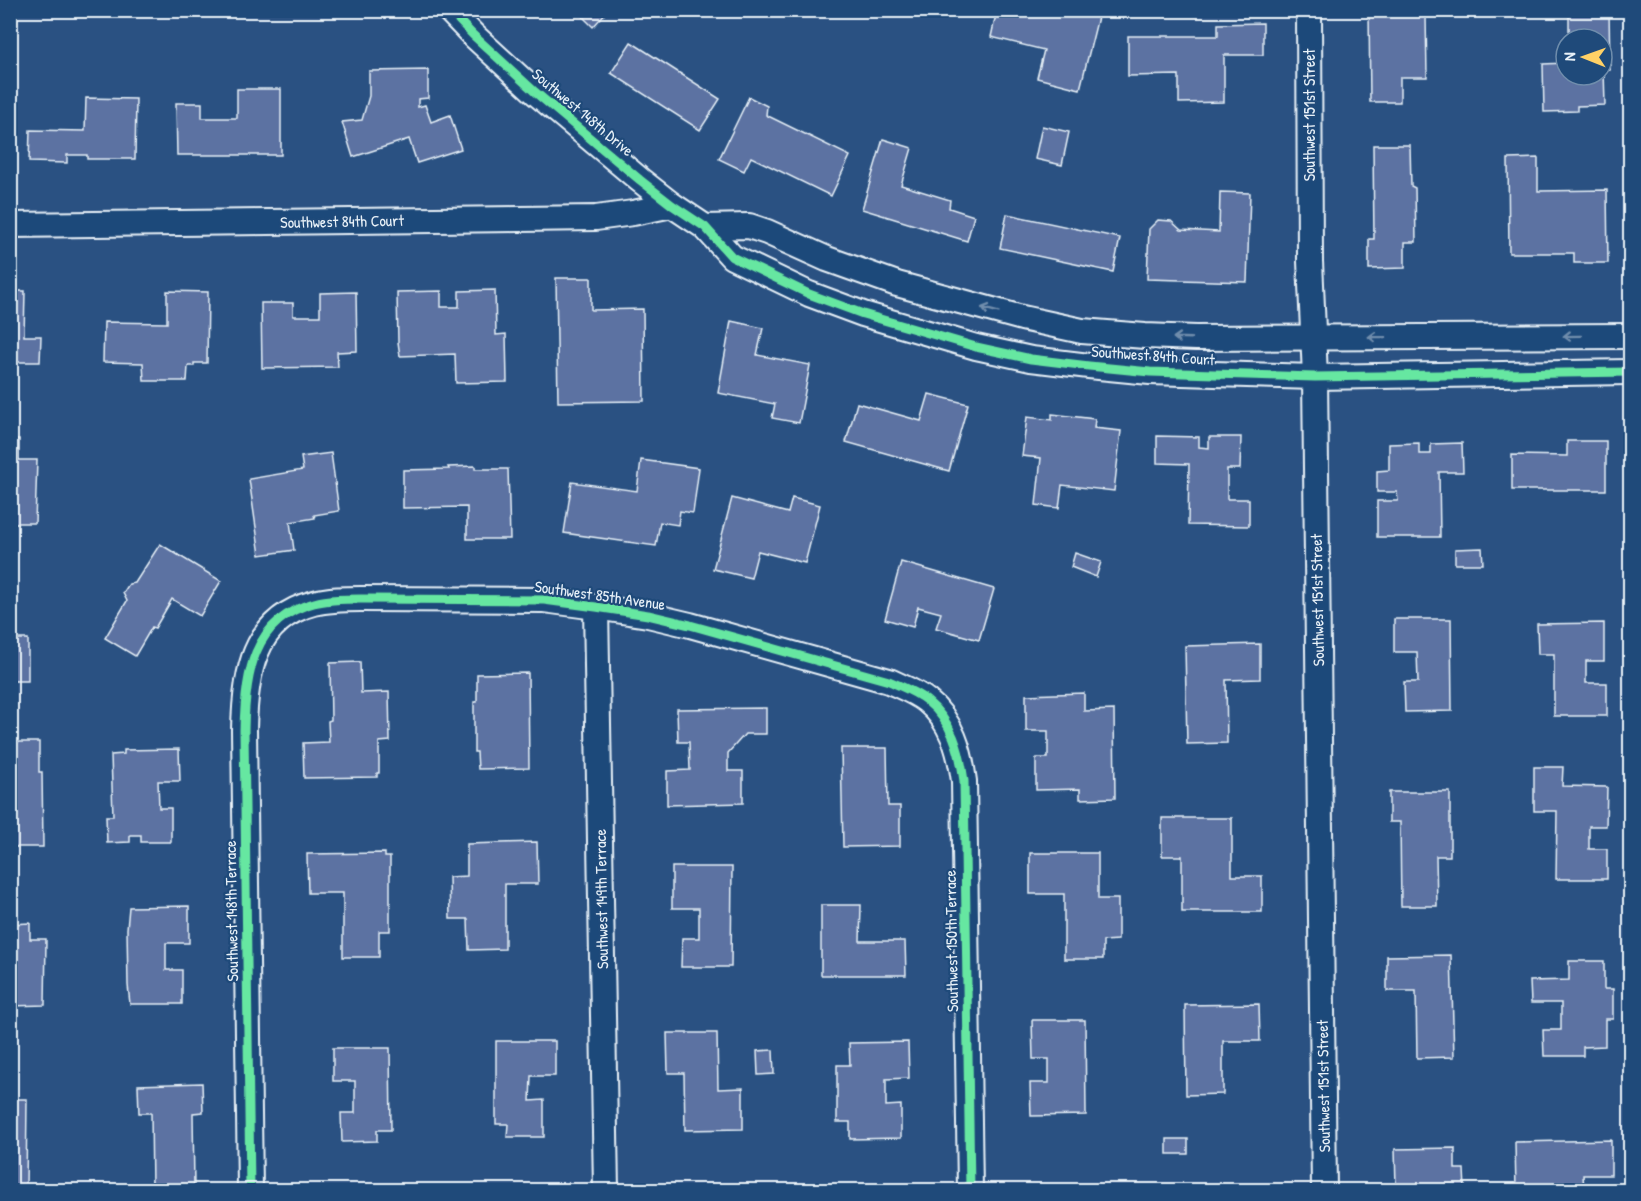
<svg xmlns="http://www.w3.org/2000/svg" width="1641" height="1201" viewBox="0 0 1641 1201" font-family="'Patrick Hand',sans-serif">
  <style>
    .building { fill: #5b72a2; stroke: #e8f1f8; stroke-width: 1.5 }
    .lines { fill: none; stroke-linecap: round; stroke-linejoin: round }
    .minor-casing { stroke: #e8f1f8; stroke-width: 28 }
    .minor { stroke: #1f4a7a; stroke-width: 24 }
    .cycleway-casing { stroke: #1f4a7a; stroke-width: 13 }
    .cycleway { stroke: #66e7a1; stroke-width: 9 }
    .oneway { stroke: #6f8dac }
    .labels { text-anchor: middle; stroke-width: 4.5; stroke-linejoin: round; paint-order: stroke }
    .street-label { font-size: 16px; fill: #e8f1f8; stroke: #1f4a7a }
  </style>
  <rect width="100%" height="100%" fill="#2a5182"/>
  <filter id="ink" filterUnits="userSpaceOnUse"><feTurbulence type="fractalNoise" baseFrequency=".0167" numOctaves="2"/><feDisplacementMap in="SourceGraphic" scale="12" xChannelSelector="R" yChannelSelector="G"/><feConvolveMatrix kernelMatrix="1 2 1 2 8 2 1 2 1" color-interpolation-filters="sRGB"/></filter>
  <g filter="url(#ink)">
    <!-- building -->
    <g class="building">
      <path d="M576,10H608L593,27Z"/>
      <path d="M997,10H1087L1099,13L1080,89L1037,78L1044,50L991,37Z"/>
      <path d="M1369,10H1414V16H1426L1427,77H1400V102H1370Z"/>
      <path d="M1569,10H1609L1610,70H1604L1605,105L1577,106V111L1544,112L1543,64L1566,63V75H1602V39H1569Z"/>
      <path d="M1263,23V55H1224V102L1179,103V75L1128,76V36H1218V24Z"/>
      <path d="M631,42L720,99L700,130L611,73Z"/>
      <path d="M428,70V98L418,99V107L425,105L431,122L450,115L461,149L417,163L409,139L353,157L342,122L362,120L369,96V71Z"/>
      <path d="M237,89H281V155H177L176,103H202V118H237Z"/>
      <path d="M749,97L767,106L766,115L850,156L831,196L751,157L744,171L719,159Z"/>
      <path d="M86,98L136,99L135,159H87V155H67V163L29,162L30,130L85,131Z"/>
      <path d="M1042,126L1069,132L1062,165L1035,159Z"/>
      <path d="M883,139L912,148L901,185L950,200L949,208L974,216L967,241L862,209Z"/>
      <path d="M1373,145H1410L1411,186L1415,188L1416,242H1405V268L1369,269V239H1374Z"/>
      <path d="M1538,158V191L1607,190L1608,263H1574V253H1509L1508,159Z"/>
      <path d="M1220,192L1250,193L1247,282L1147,279L1149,229L1158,220L1171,221L1181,230L1219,232Z"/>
      <path d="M1007,214L1120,238L1113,272L1000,248Z"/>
      <path d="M556,278H591V310L643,309L644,401L558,402Z"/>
      <path d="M495,290L496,335L506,334L507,382L456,383L455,354L400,356L398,342L397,292L441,291V307H459V291Z"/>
      <path d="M10,291H25L24,336H41L40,362H10Z"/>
      <path d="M167,291L208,292L207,363H194V366H188L187,381H144L143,363L103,362L104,322L167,323Z"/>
      <path d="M356,292L357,351L337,352L338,367L262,368L261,303H293V316H320V293Z"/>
      <path d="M731,321L763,328L757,355L810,365L799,423L772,418L775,404L718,393Z"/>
      <path d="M929,394L968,404L949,471L846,442L857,403L921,421Z"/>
      <path d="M1052,414L1095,419L1094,428L1121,431L1114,491L1062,485L1059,508L1036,505L1041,458L1022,456L1027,417L1052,420Z"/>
      <path d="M1157,436L1199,437V447L1209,448V437H1241L1240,469H1227V499H1249V526L1188,525L1189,464L1157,463Z"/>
      <path d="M10,439H19V460H37L35,523H10Z"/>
      <path d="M1567,441H1606V490H1512V455L1567,456Z"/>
      <path d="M1419,443V454H1431V444L1462,443L1463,472H1439L1440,537H1377V501H1398L1397,492H1377V471L1389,470V444Z"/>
      <path d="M331,453L339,511L314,515L315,518L290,522L294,550L260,555L249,479L303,470L301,457Z"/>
      <path d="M641,460L699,468L693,513L680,511L678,525L660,522L656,546L564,533L572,482L637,491Z"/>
      <path d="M475,466V469H508L510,539H467V507L403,508V470L449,469L448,467Z"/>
      <path d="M732,498L788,513L792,498L820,505L805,563L758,551L751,578L713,569Z"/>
      <path d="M160,544L221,581L200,616L172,599L155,628L152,627L135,656L105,638L127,601L123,593L129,584L135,583Z"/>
      <path d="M1482,548L1483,564H1455V549Z"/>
      <path d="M1075,553L1101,562L1096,577L1071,567Z"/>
      <path d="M901,562L994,589L979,640L936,628L941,613L918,607L913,627L885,619Z"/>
      <path d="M1394,619H1451L1452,711L1405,712L1404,682H1418L1417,652H1394Z"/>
      <path d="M1604,623V661H1586V683H1607V716H1554V654H1538L1537,624Z"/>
      <rect x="10" y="639" width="18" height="42"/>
      <path d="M1260,644V679L1226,680L1227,743L1187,744L1185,646Z"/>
      <path d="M360,662L361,693L389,692L390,741L379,742V773H377V777L304,778L303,743L329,742L328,721L331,720L330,663Z"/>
      <path d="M528,673L529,768L478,769L477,752H474V702H477V674Z"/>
      <path d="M1084,693V711L1114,710L1115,798L1080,799V789L1036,790V758H1048V731H1026V695Z"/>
      <path d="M766,708V734H745L728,753V771H743V803L667,805V771L690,770L689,742H678L677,709Z"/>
      <path d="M10,742H39V772H42L43,847H10Z"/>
      <path d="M841,748H887L888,806H900V846L843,847Z"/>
      <path d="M179,749L180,781H158L159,808H171V842H141V835H130V842L107,843L106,816H113L111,755L124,754V750Z"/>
      <path d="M1534,767H1563L1562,786L1607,787L1606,826H1589V849H1607V879H1556L1557,811H1534Z"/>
      <path d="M1389,792H1450V856H1436L1437,906H1401L1400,822H1389Z"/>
      <path d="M1162,818H1232V876H1262V912H1182V856H1162Z"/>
      <path d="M537,842L538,884H505V949L469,950L468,919H450L449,877L467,876V844Z"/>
      <path d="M385,853V857H390V931H379V957H343V893H308L307,854Z"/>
      <path d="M1030,853H1098V899H1118V940L1103,941V959H1064V894H1030Z"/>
      <path d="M672,867H732L731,967H681L682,938H699V908H672Z"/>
      <path d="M821,905H861L860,941H905L906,975H821Z"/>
      <path d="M189,906V943H166V970H182V1004H130L128,985L127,929L129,907Z"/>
      <path d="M30,923V939H46L45,1005L10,1006V924Z"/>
      <path d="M1451,955L1454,1057L1417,1058L1416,991H1387V956Z"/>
      <path d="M1569,961H1604V989H1613V1019H1605V1046L1583,1047V1056H1544L1543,1030H1561V1003H1531L1530,981L1569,980Z"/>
      <path d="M1259,1004L1260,1041H1223V1094L1186,1095L1185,1005Z"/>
      <path d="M1032,1020H1085L1086,1115L1031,1116L1030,1083H1049V1059H1033Z"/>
      <path d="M667,1033H717L718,1089L743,1088V1129L685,1130L684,1073H668Z"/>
      <path d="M496,1041H555V1076H531L530,1101L544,1100V1137H507L508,1124H496Z"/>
      <path d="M908,1042L909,1078L886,1079V1106L901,1105V1138L850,1139V1122H837V1065H850L849,1043Z"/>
      <path d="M333,1048H390L391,1130H377V1141L342,1142L341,1113H355V1081H333Z"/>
      <path d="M773,1050L774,1074L758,1075L757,1051Z"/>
      <path d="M202,1083L203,1112L193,1113L194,1186L152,1187L151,1113H139L138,1085Z"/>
      <path d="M10,1099H27L26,1190H10Z"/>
      <rect x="1167" y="1139" width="21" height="15"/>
      <path d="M1611,1140V1175H1583L1584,1190H1516L1515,1142Z"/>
      <path d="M1455,1148V1169H1464L1465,1190H1418V1185H1396L1395,1149Z"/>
    </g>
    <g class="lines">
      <!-- minor casing -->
      <g class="minor-casing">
        <g id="minor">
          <path d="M449,10L473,35L535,92L640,180L672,205L705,227L732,257L809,294L863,314L976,347L1031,359L1089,366L1150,372L1315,377L1630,372"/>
          <path d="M1309,10L1310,261L1315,377L1324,1190"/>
          <path d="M10,225L596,218L633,213L672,205"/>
          <path d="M705,227L749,226L767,232L827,259L897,284L1022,318L1082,331L1145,336L1196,338L1630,336"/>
          <path d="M596,607L606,1190"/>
          <path d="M250,1190L244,730C245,676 252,619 314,603C329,599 345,599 361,599L544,600L596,607L648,615L690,625L889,681C902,687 916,692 927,701C952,721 960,751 964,781L970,1190"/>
        </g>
      </g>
      <!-- minor -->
      <use href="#minor" class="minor"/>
      <!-- cycleway casing -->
      <g class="cycleway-casing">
        <g id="cycleway">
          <path d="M449,10L473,35L535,92L640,180L672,205L705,227L732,257L809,294L863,314L976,347L1031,359L1089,366L1150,372L1315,377L1630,372"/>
          <path d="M250,1190L244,730C245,676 252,619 314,603C329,599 345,599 361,599L544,600L596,607L648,615L690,625L889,681C902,687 916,692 927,701C952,721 960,751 964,781L970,1190"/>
        </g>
      </g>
      <!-- cycleway -->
      <use href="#cycleway" class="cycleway"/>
    </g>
    <!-- one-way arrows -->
    <defs><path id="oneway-shaft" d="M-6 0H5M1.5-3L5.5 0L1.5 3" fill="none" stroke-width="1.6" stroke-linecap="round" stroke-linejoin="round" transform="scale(1.5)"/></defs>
    <g class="oneway">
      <use href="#oneway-shaft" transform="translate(990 310) rotate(-165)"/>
      <use href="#oneway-shaft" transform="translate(1572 336) rotate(179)"/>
      <use href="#oneway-shaft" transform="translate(1377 337) rotate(-179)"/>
      <use href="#oneway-shaft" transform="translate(1182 338) rotate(-178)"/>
    </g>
  </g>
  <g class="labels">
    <!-- street labels -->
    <g class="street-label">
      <text transform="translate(583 112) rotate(40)" y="6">Southwest 148th Drive</text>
      <text transform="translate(1309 115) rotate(-90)" y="6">Southwest 151st Street</text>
      <text transform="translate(342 221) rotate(-1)" y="6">Southwest 84th Court</text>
      <text transform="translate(1153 355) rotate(4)" y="6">Southwest 84th Court</text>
      <text transform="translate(600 595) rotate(8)" y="6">Southwest 85th Avenue</text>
      <text transform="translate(1317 600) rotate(-91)" y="6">Southwest 151st Street</text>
      <text transform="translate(601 899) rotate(-91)" y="6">Southwest 149th Terrace</text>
      <text transform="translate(231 911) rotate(-91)" y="6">Southwest 148th Terrace</text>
      <text transform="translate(951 941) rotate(-91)" y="6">Southwest 150th Terrace</text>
      <text transform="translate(1323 1086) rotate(-91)" y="6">Southwest 151st Street</text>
    </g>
  </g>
  <!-- margin -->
  <rect width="1641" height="1201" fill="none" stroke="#1f4a7a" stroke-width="36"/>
  <rect x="18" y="18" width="1605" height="1165" fill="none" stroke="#e8f1f8" stroke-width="2" filter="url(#ink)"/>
  <!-- north arrow -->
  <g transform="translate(1584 57) rotate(271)"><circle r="28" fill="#1f4a7a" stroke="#6f8dac" stroke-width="1.5"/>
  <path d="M0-4.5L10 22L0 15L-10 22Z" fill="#ffd166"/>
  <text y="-9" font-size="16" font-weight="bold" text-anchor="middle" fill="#e8f1f8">N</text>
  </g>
</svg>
